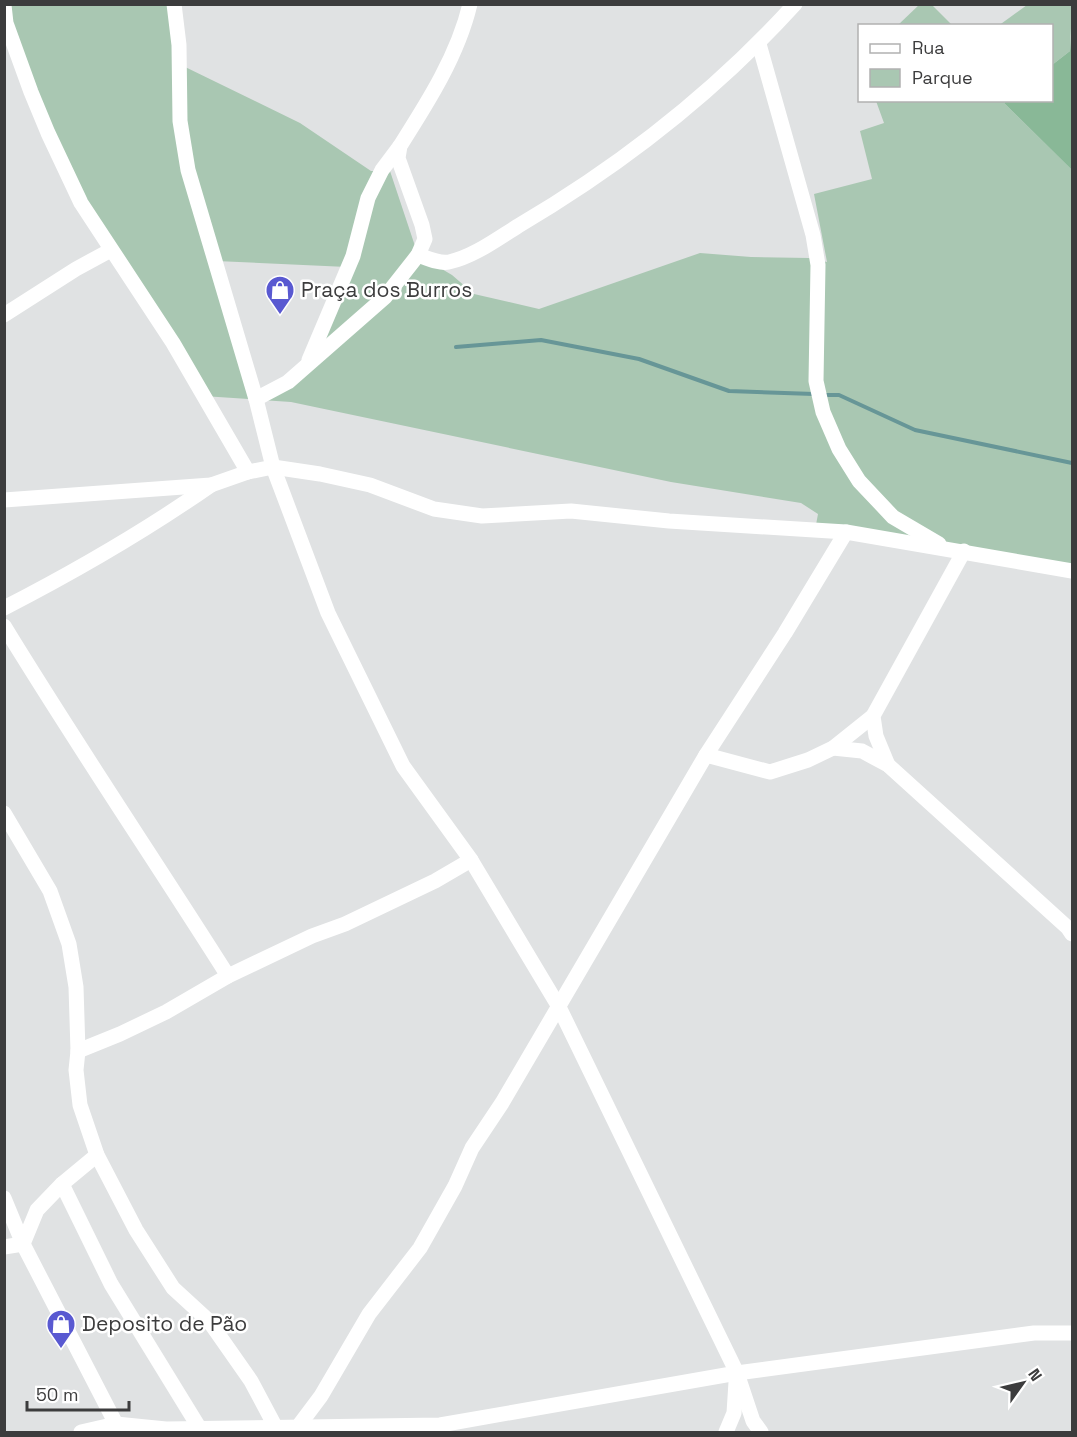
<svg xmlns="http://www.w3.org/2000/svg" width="1077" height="1437" viewBox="0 0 1077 1437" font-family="'Space Grotesk',sans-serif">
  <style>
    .green { fill: #a9c7b2; fill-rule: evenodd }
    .forest { fill: #89b897 }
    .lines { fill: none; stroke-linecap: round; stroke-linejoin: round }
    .stream { stroke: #679697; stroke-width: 4 }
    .minor { stroke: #fff; stroke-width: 15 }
    .labels { text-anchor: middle; stroke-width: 5; stroke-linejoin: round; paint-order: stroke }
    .poi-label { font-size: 21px; fill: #3c3c3d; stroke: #fff; text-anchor: start }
  </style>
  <rect width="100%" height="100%" fill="#e0e2e3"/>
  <!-- green -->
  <g class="green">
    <path d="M920,4L932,5L952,25H898Z"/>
    <path d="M4,5H174L179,64L300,123L371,171H390L418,255L452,275L474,294L539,309L700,253L751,257L809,258L827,262L814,194L872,179L860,131L884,123L876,101H1007L1004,103L1072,170V571L815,530L818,514L801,503L671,482L291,402L203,396L81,203ZM216,261L347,267L308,363L256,398Z"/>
    <path d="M1027,5H1072L1070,51L1052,65V26H998Z"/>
  </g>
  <!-- forest -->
  <path class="forest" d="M1072,22V170L1004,103L1007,101L1052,100V65L1070,51Z"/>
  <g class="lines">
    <!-- stream -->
    <g class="stream">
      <path d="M456,347L541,340L639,359L729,391L814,394"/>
      <path d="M824,395H839L915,430L1072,463"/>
    </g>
    <!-- minor -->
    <g class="minor">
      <path d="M174,4L179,45L180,121L188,170L256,399L273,467L328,613L403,766L471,860L559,1007L737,1373L753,1421L761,1432"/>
      <path d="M4,5L6,23L31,92L48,133L81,203L173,343L248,472"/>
      <path d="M759,44L813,235L818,265L816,381L823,412L839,449L859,481L893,517L939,544"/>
      <path d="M418,255C427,258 439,264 449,262C473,257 497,239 518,226C620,166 715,92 795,4"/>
      <path d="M4,315L76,269L111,250"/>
      <path d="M309,360L353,256L368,198L382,170L400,146"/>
      <path d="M256,399L288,382L385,297L418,255L425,239L422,225L398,158L400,146C428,102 458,55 470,4"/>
      <path d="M4,500L211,485L248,472L273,467L320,474L370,485L434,509L482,516L571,511L669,521L846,532L1072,571"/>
      <path d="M4,608C76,571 145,531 211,485"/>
      <path d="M4,626C76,744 154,859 228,976"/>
      <path d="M833,748L862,751L888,765L1068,928L1072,934"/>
      <path d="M706,755L770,772L808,760L833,748L873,716"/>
      <path d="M888,765L876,736L873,716L964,551"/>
      <path d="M4,813L50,891L69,944L76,987L78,1051L76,1070L80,1105L97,1155L136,1230L173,1288L209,1321L251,1381L276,1428"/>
      <path d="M78,1051L120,1034L166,1012L228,976L312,936L345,924L435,881L471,860"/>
      <path d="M62,1184L111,1284L200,1429"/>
      <path d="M4,1198L23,1244L116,1424"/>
      <path d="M4,1247L23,1244L37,1210L62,1184L97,1155"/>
      <path d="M81,1432L116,1424L166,1429L440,1425L737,1373L1034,1333H1072"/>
      <path d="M294,1432L321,1396L369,1314L420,1248L455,1186L472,1148L502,1103L706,755L785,633L846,532"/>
      <path d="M726,1432L734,1413L736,1382"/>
    </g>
  </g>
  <!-- icons -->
  <defs>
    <g id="shop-pin" transform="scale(1.5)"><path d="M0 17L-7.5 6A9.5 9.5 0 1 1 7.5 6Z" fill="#5959d1" stroke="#fff"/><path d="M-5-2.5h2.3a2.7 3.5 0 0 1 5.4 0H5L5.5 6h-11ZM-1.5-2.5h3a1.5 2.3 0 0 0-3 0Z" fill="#fff"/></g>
  </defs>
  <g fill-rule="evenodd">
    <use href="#shop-pin" x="280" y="290"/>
    <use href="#shop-pin" x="61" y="1324"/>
  </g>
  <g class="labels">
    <!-- poi labels -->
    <g class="poi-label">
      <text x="301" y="297">Praça dos Burros</text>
      <text x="82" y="1331">Deposito de Pão</text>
    </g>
  </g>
  <!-- border -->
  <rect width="1077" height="1437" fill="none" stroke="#3c3c3d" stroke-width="12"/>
  <!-- legend -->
  <rect x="858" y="24" width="195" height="78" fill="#ffffff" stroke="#b1b1b1" stroke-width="1.5"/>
  <rect x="870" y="44" width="30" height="9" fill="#ffffff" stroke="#b1b1b1" stroke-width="1.5"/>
  <text x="912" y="54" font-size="18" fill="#3c3c3d">Rua</text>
  <rect x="870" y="69" width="30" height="18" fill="#a9c7b2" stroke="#b1b1b1" stroke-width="1.5"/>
  <text x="912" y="84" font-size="18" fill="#3c3c3d">Parque</text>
  <!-- north arrow -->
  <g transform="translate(1023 1383) rotate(56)" stroke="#ffffff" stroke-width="4.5" paint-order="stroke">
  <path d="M0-4.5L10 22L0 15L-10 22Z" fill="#3c3c3d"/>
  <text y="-9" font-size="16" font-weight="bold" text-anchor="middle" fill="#3c3c3d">N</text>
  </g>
  <!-- scale -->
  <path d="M27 1401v9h102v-9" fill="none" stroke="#3c3c3d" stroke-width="3"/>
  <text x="36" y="1401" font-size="18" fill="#3c3c3d" stroke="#ffffff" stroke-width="4.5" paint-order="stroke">50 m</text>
</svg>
